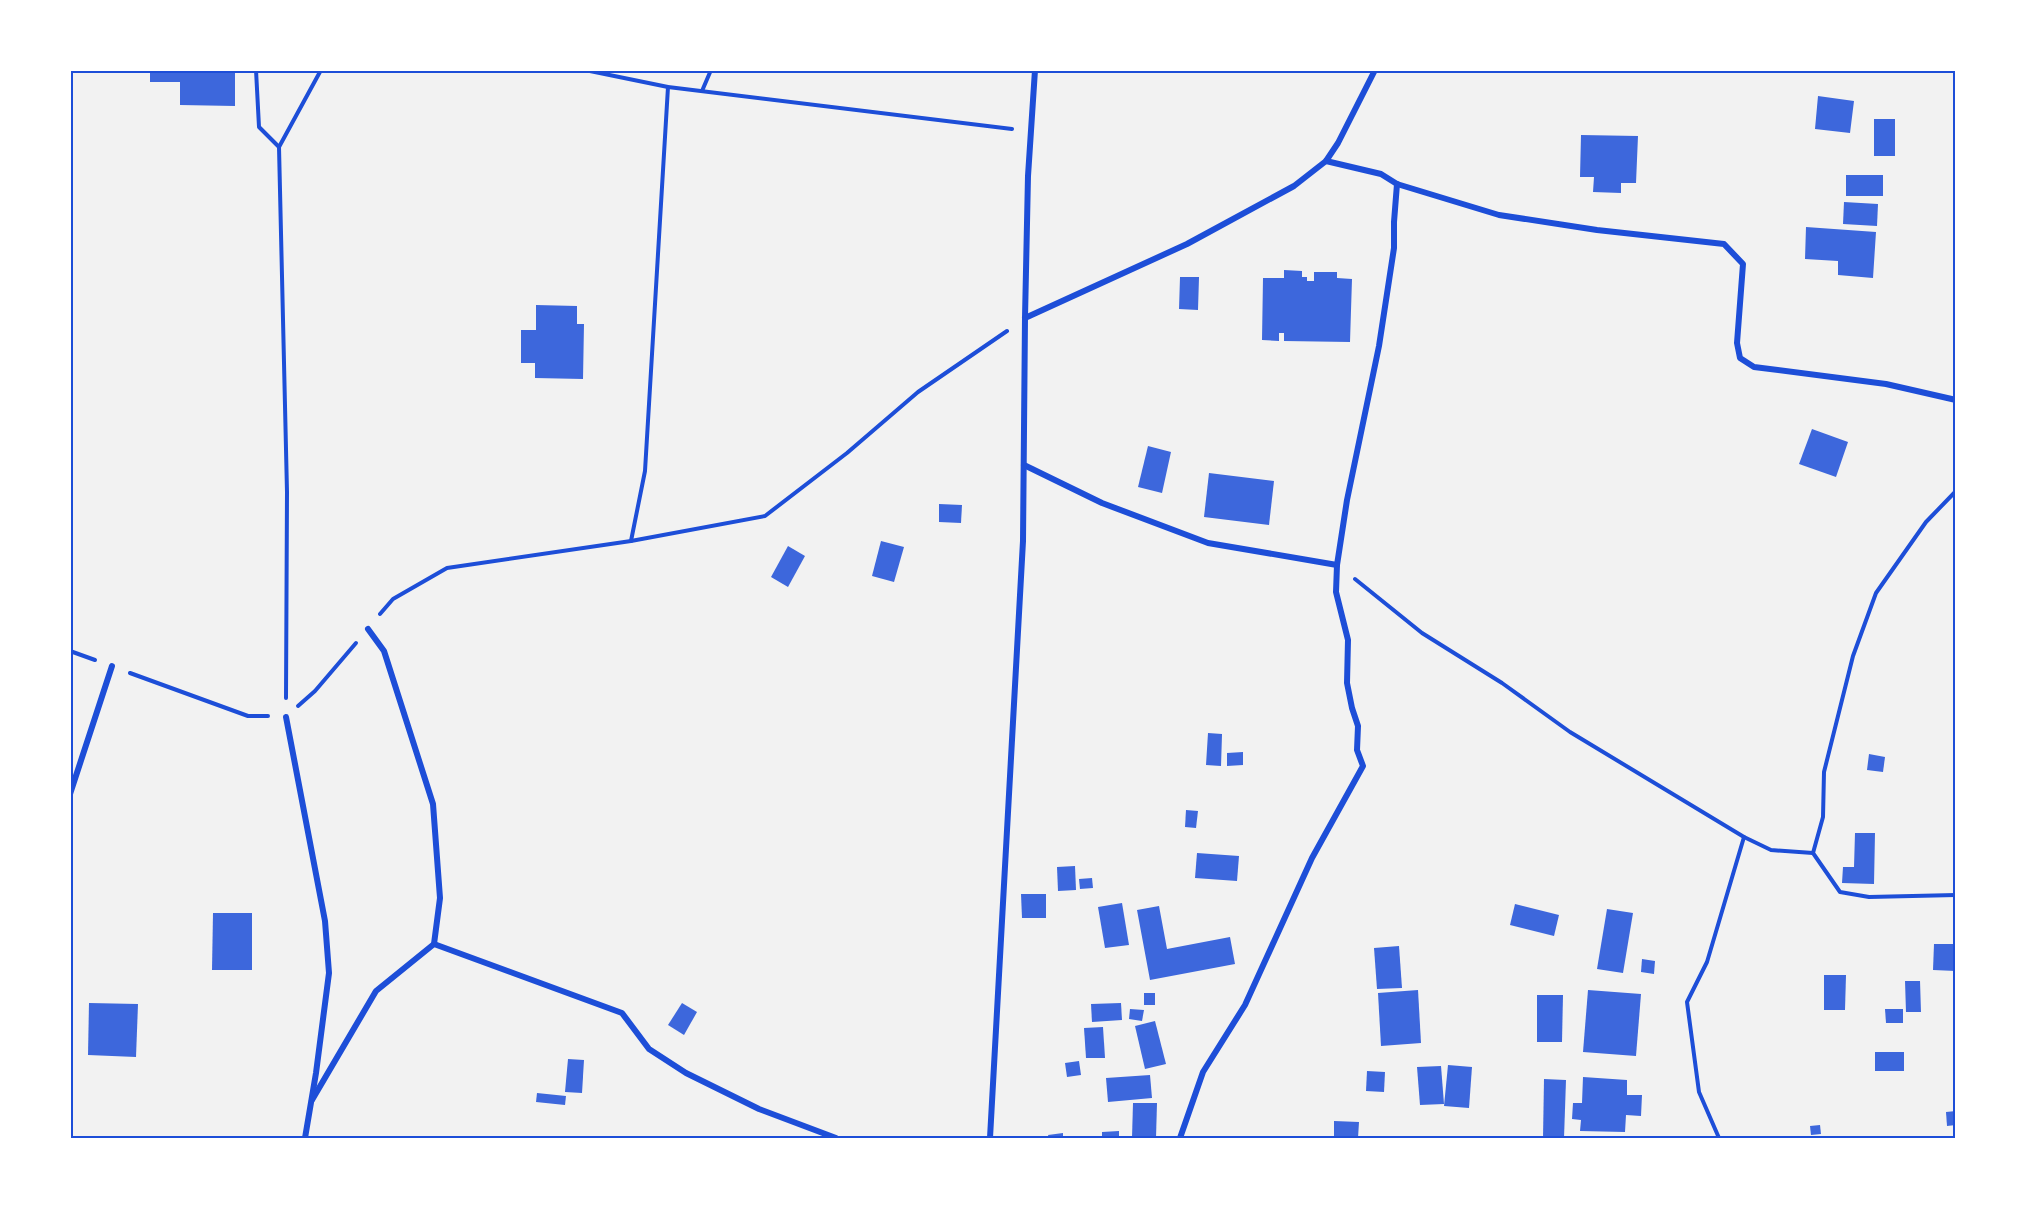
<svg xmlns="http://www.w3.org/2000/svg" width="2026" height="1209" font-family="Rubik,sans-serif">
  <rect width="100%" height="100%" fill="#f2f2f2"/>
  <g fill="#3d67dc">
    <path d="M150 70H235V106L180 105V82H150Z"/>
    <path d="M1818 96 1854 101 1850 133 1815 129Z"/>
    <rect x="1874" y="119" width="21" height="37"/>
    <path d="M1581 135 1638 136 1636 183H1621V193L1593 192 1594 177H1580Z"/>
    <rect x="1846" y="175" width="37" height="21"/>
    <path d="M1844 202 1878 204 1877 226 1843 224Z"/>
    <path d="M1806 227 1876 232 1873 278 1838 275V261L1805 259Z"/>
    <path d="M1284 270 1302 271V277H1307V281H1314V272H1337V278L1352 279 1350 342 1284 341V333H1279V341L1262 340 1263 278H1284Z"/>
    <path d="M1180 277H1199L1198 310 1179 309Z"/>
    <path d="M536 305 577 306V324H584L583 379 535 378V363H521V330H536Z"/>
    <path d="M1812 429 1848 442 1836 477 1799 464Z"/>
    <path d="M1148 446 1171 452 1162 493 1138 487Z"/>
    <path d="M1209 473 1274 481 1269 525 1204 517Z"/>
    <path d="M939 504 962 505 961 523 939 522Z"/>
    <path d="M881 541 904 547 894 582 872 576Z"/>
    <path d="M788 546 805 556 788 587 771 577Z"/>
    <path d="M1208 733 1222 734 1221 766 1206 765Z"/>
    <path d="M1243 752V765L1227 766V753Z"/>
    <path d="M1869 754 1885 757 1883 772 1867 770Z"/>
    <path d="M1186 810 1198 811 1196 828 1185 827Z"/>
    <path d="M1855 833H1875L1874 884 1842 883 1843 867H1854Z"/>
    <path d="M1197 853 1239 856 1237 881 1195 878Z"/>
    <path d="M1075 866 1076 890 1058 891 1057 867Z"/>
    <path d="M1092 878 1093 888 1080 889 1079 879Z"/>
    <path d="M1021 894H1046V918H1022Z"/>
    <path d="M1122 903 1129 945 1105 948 1098 907Z"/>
    <path d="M1515 904 1559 915 1554 936 1510 925Z"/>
    <path d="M1159 906 1167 949 1230 937 1235 964 1150 980 1137 910Z"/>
    <path d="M1607 909 1633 913 1623 973 1597 969Z"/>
    <path d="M213 913H252V970H212Z"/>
    <path d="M1934 944H1956V971L1933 970Z"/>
    <path d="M1399 946 1402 988 1377 989 1374 948Z"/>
    <path d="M1642 959 1655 961 1654 974 1641 972Z"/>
    <path d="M1824 975H1846L1845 1010H1824Z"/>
    <path d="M1905 981H1920L1921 1012H1906Z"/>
    <path d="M1418 990 1421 1043 1381 1046 1378 993Z"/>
    <path d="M1588 990 1641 994 1636 1056 1583 1052Z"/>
    <rect x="1144" y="993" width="11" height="12"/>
    <path d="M1537 995H1563L1562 1042H1537Z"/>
    <path d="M89 1003 138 1004 136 1057 88 1055Z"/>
    <path d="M682 1003 697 1012 684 1035 668 1025Z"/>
    <path d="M1121 1003 1122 1020 1092 1022 1091 1004Z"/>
    <path d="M1130 1009 1144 1010 1142 1021 1129 1019Z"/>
    <path d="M1885 1009H1903V1023H1886Z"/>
    <path d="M1155 1021 1166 1064 1145 1069 1135 1026Z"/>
    <path d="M1103 1027 1105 1058H1086L1084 1028Z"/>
    <rect x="1875" y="1052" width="29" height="19"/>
    <path d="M568 1059 584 1060 582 1093 565 1092Z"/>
    <path d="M1079 1061 1081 1075 1067 1077 1065 1063Z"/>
    <path d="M1448 1065 1472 1067 1469 1108 1444 1106Z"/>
    <path d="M1441 1066 1444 1104 1420 1105 1417 1067Z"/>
    <path d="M1367 1071 1385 1072 1384 1092 1366 1091Z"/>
    <path d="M1150 1075 1152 1098 1108 1102 1106 1078Z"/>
    <path d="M1583 1077 1627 1080V1095H1642L1641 1116 1626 1115 1625 1132 1580 1131 1581 1120 1572 1119 1573 1103H1582Z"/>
    <path d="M1544 1079 1566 1080 1564 1138H1543Z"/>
    <path d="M537 1093 566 1096 565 1105 536 1102Z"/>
    <path d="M1133 1103H1157L1156 1138H1132Z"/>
    <path d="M1956 1111V1125L1947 1126 1946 1112Z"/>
    <path d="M1334 1121 1359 1122 1358 1138H1334Z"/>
    <path d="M1820 1125 1821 1134 1811 1135 1810 1126Z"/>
    <path d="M1119 1131V1138H1102V1132Z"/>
    <path d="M1063 1133V1138H1049L1048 1135Z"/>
  </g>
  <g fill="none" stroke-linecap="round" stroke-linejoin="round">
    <g stroke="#1d4ed8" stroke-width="4">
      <path d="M256 70 259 127 279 147"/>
      <path d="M585 70 668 87 1012 129"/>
      <path d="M702 91 711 70"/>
      <path d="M1956 491 1926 522 1876 593 1853 656 1824 772 1823 817 1813 853 1840 892 1869 897 1956 895"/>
      <path d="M631 541 645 471 668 87"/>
      <path d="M1355 579 1422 633 1502 683 1570 732 1744 837 1771 850 1813 853"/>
      <path d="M380 614 393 599 447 568 631 541 765 516 847 453 918 392 1007 331"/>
      <path d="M70 651 95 660"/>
      <path d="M130 673 248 716H268"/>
      <path d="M286 698 287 492 279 147 321 70"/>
      <path d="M298 706 315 691 356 643"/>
      <path d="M1719 1138 1699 1092 1687 1002 1707 962 1744 837"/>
    </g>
    <g stroke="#1d4ed8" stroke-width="6">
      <path d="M1326 161 1381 174 1397 184 1499 215 1597 230 1724 244 1743 264 1737 343 1740 358 1754 367 1886 384 1956 400"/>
      <path d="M1025 318 1187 244 1294 186 1326 161 1338 143 1375 70"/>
      <path d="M1024 465 1102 503 1208 543 1337 565"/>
      <path d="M286 717 325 921 329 973 316 1073 305 1138"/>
      <path d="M70 794 112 666"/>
      <path d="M434 944 622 1013 649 1049 686 1073 759 1109 836 1138"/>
      <path d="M312 1100 376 991 434 944 440 898 433 804 384 651 368 629"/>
      <path d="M990 1138 1023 541 1025 318 1028 176 1035 70"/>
      <path d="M1180 1138 1203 1072 1245 1005 1312 858 1363 766 1357 750 1358 726 1352 708 1347 683 1348 640 1336 592 1337 565 1347 500 1379 346 1394 248V222L1397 184"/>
    </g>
  </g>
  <rect width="2026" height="1209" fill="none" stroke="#ffffff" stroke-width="144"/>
  <rect x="72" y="72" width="1882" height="1065" fill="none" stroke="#1d4ed8" stroke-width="2"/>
</svg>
